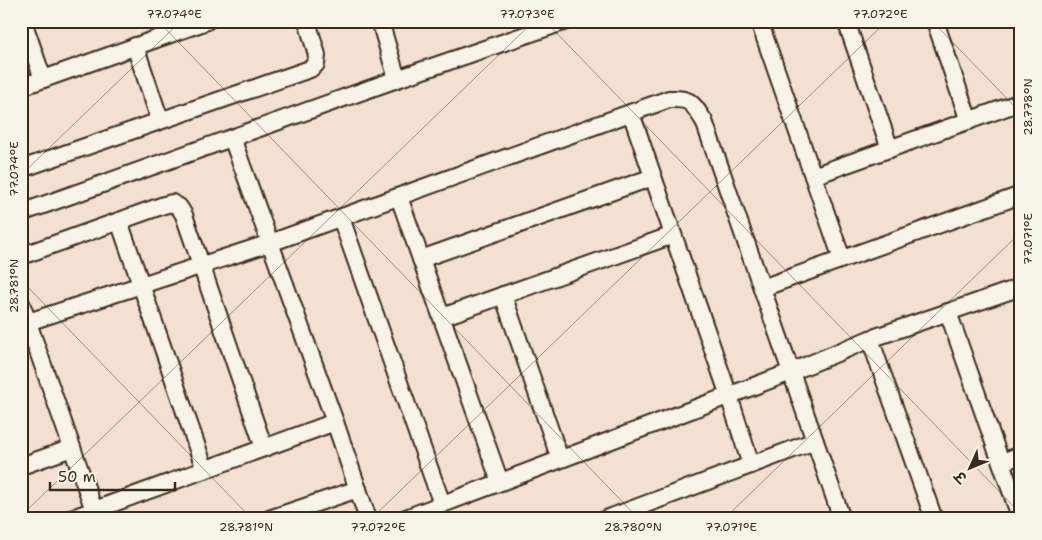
<svg xmlns="http://www.w3.org/2000/svg" width="1042" height="540" font-family="'Shantell Sans','Playpen Sans Deva',sans-serif">
  <rect width="100%" height="100%" fill="#f3e0d3"/>
  <filter id="ink" filterUnits="userSpaceOnUse"><feTurbulence type="fractalNoise" baseFrequency=".02" numOctaves="2"/><feDisplacementMap in="SourceGraphic" scale="10" xChannelSelector="R" yChannelSelector="G"/><feConvolveMatrix kernelMatrix="1 2 1 2 8 2 1 2 1" color-interpolation-filters="sRGB"/></filter>
  <g filter="url(#ink)">
    <g fill="none" stroke-linecap="round" stroke-linejoin="round">
      <defs>
        <g id="minor">
          <path d="M23 21 43 79"/>
          <path d="M380 21 397 79"/>
          <path d="M759 21 842 259"/>
          <path d="M846 21 890 149"/>
          <path d="M935 21 969 121"/>
          <path d="M135 46 160 120"/>
          <path d="M21 87 207 21"/>
          <path d="M631 113 729 396 751 465"/>
          <path d="M232 138 335 422 368 519"/>
          <path d="M21 169 310 69 316 64 317 55 307 21"/>
          <path d="M813 176 1021 102"/>
          <path d="M399 197 500 482"/>
          <path d="M21 213 397 79 566 21"/>
          <path d="M341 218 442 504"/>
          <path d="M119 221 205 470"/>
          <path d="M21 256 164 205 172 203 179 207 184 215 264 448"/>
          <path d="M421 259 653 177"/>
          <path d="M762 288 1021 195"/>
          <path d="M503 295 560 459"/>
          <path d="M21 303 94 510"/>
          <path d="M948 312 1021 519"/>
          <path d="M442 317 673 235"/>
          <path d="M28 322 270 243 669 99C692 98 692 103 704 121L842 519"/>
          <path d="M870 339 934 519"/>
          <path d="M1002 462 1021 455"/>
          <path d="M21 466 72 448"/>
          <path d="M70 519 335 422"/>
          <path d="M269 519 358 489"/>
          <path d="M403 519 791 372 870 339 1021 287"/>
          <path d="M606 519 815 441"/>
        </g>
      </defs>
      <use href="#minor" stroke="#3b2a1e" stroke-width="20"/>
      <use href="#minor" stroke="#f7f3e8" stroke-width="16"/>
    </g>
  </g>
  <path fill="none" stroke="#3b2a1e" stroke-width="1" stroke-opacity="0.45" d="M158 21 639 519M545 21 1021 514M932 21 1021 113M21 175 181 21M21 280 252 519M21 516 534 21M371 519 887 21M724 519 1021 232"/>
  <rect width="1042" height="540" fill="none" stroke="#f7f3e8" stroke-width="55"/>
  <g transform="translate(970 468) rotate(226)" stroke="#f7f3e8" stroke-width="4" paint-order="stroke">
  <path d="M0-4L9 19L0 12L-9 19Z" fill="#3b2a1e"/>
  <text y="-8" font-size="14" font-weight="bold" text-anchor="middle" fill="#3b2a1e">उ</text>
  </g>
  <path d="M50 482v8h125v-8" fill="none" stroke="#3b2a1e" stroke-width="2.5"/>
  <text x="58" y="482" font-size="15" fill="#3b2a1e" stroke="#f7f3e8" stroke-width="4" paint-order="stroke">50 m</text>
  <rect x="28" y="28" width="986" height="484" fill="none" stroke="#3b2a1e" stroke-width="2"/>
  <g font-size="12" text-anchor="middle" fill="#3b2a1e">
    <text x="174" y="18">77.074°E</text>
    <text x="527" y="18">77.073°E</text>
    <text x="880" y="18">77.072°E</text>
    <text transform="translate(1028 107) rotate(-90)" y="4">28.778°N</text>
    <text transform="translate(14 169) rotate(-90)" y="4">77.074°E</text>
    <text transform="translate(1028 239) rotate(-90)" y="4">77.071°E</text>
    <text transform="translate(14 286) rotate(-90)" y="4">28.781°N</text>
    <text x="246" y="531">28.781°N</text>
    <text x="378" y="531">77.072°E</text>
    <text x="633" y="531">28.780°N</text>
    <text x="731" y="531">77.071°E</text>
  </g>
</svg>
